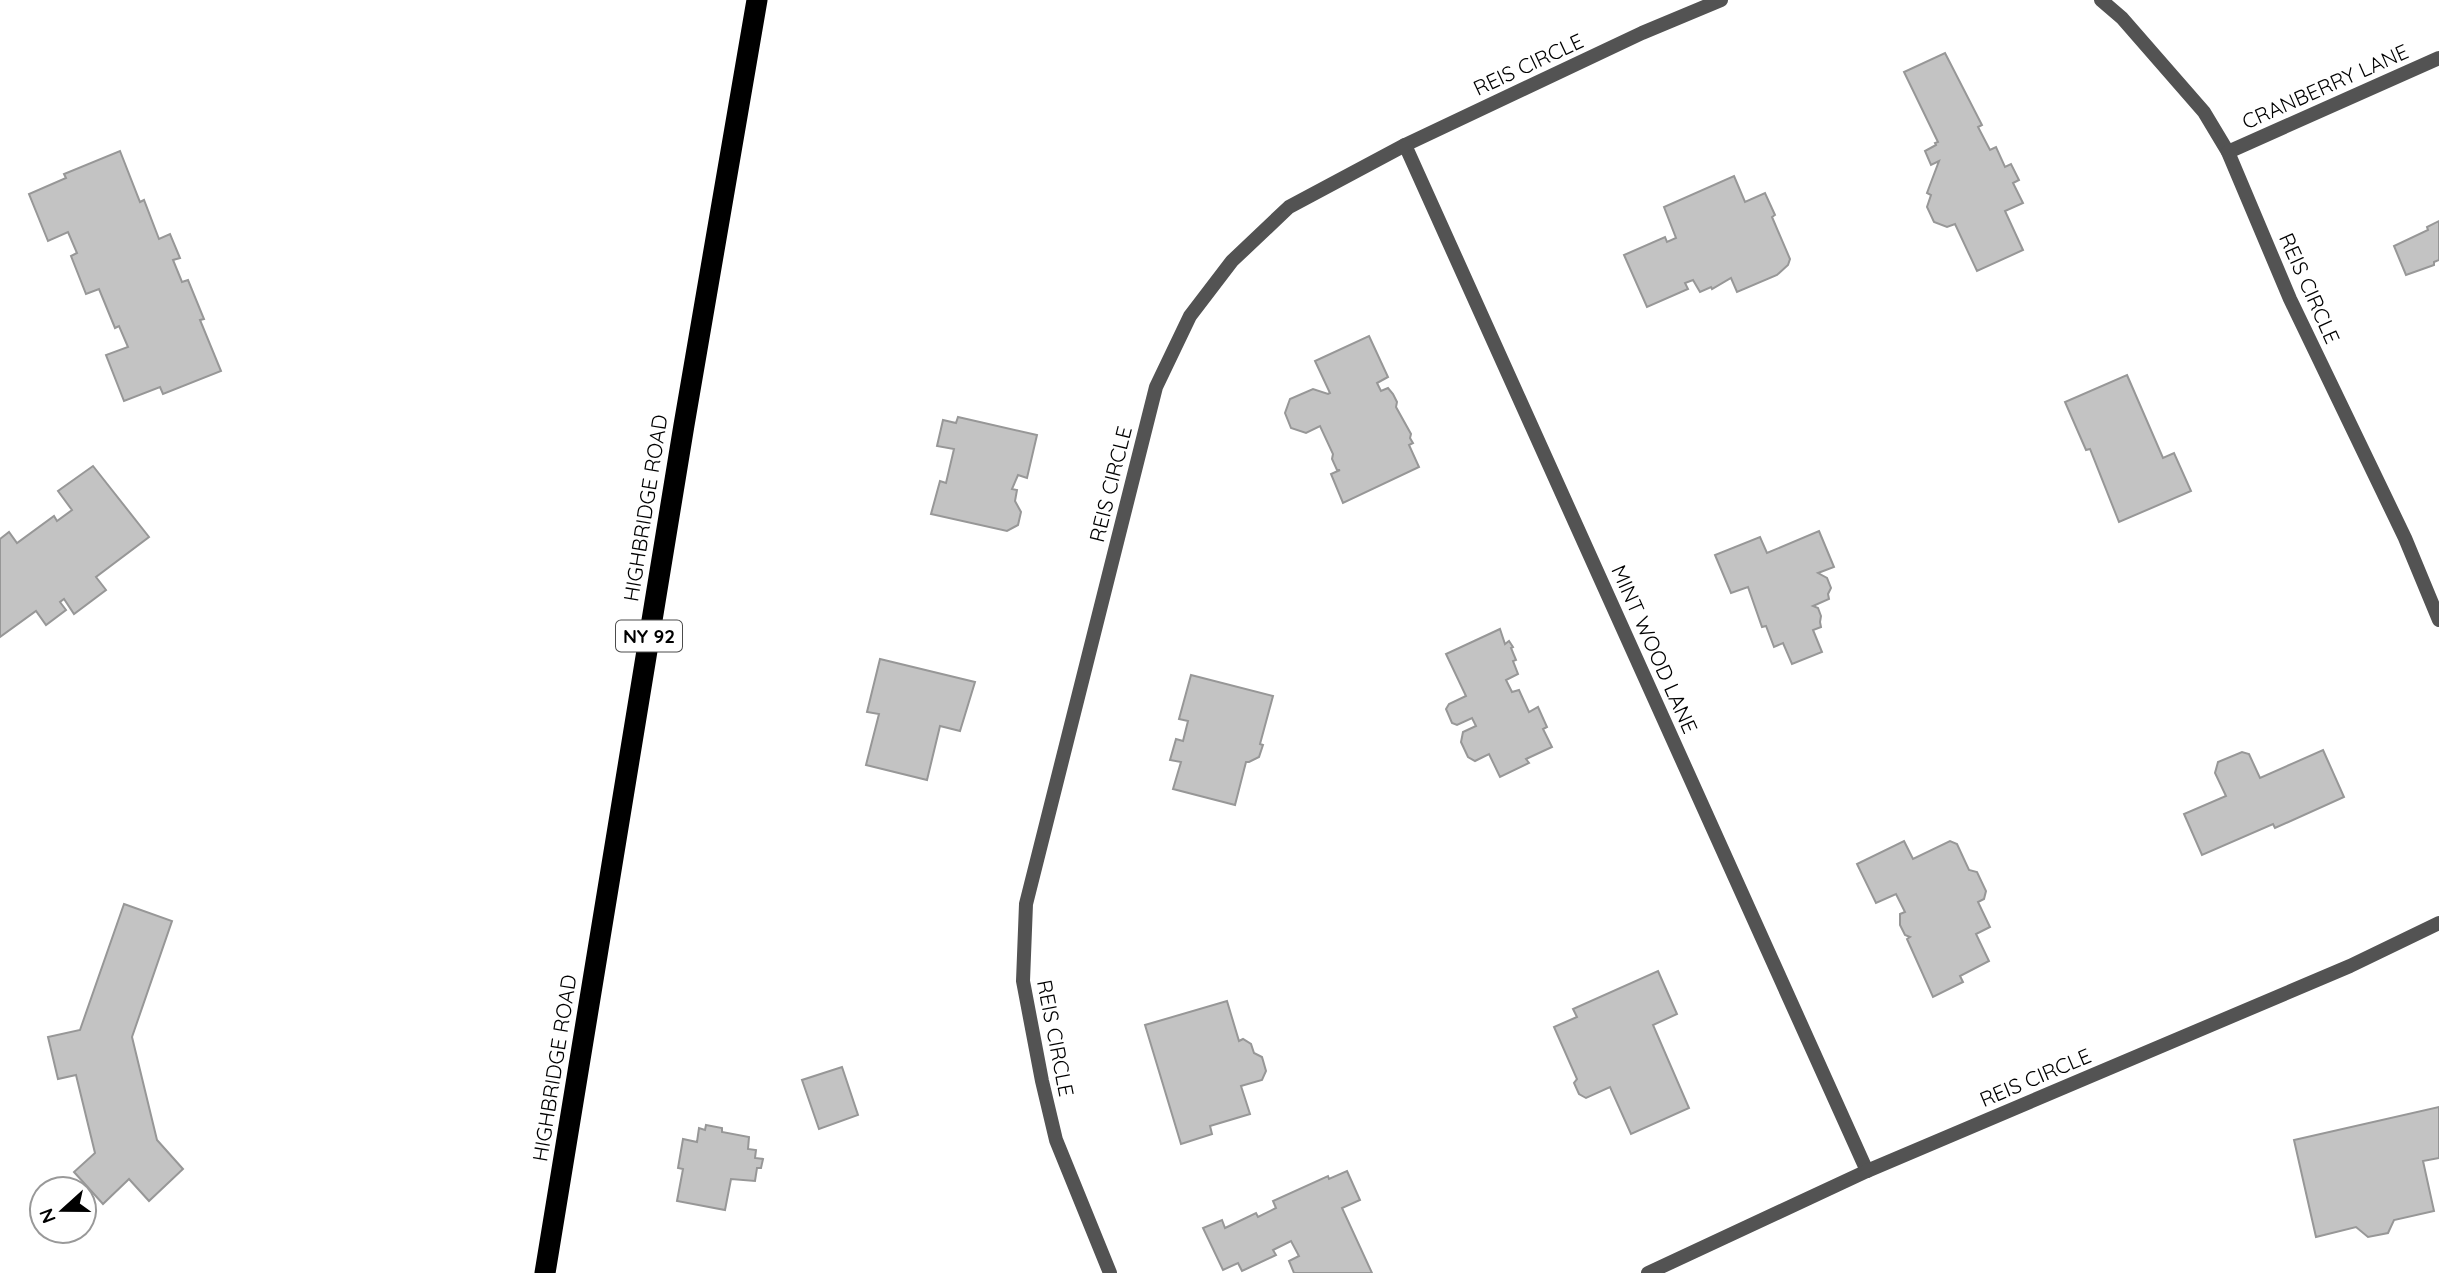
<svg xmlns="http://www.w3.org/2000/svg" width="2439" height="1273" font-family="Quicksand,sans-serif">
  <rect width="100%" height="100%" fill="#fff"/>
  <g fill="#c3c3c3" stroke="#979797" stroke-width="2">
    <path d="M1945 53 1982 125 1978 127 1990 150 1996 147 2005 167 2011 164 2019 180 2013 183 2023 203 2005 211 2023 250 1977 271 1955 224 1947 227 1934 222 1927 207 1931 195 1927 193 1939 161 1931 165 1925 151 1936 145 1935 143 1938 142 1904 72Z"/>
    <path d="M120 151 140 202 144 200 159 239 170 234 180 258 173 260 182 282 188 280 204 319 200 320 221 371 163 394 160 387 124 401 106 355 128 347 119 326 115 328 99 289 86 294 71 256 77 253 68 232 48 241 29 194 66 178 64 174Z"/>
    <path d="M1734 176 1745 202 1765 193 1775 215 1772 217 1790 259 1788 265 1777 275 1737 292 1731 278 1712 289 1711 287 1700 292 1693 280 1685 283 1688 289 1647 307 1624 255 1665 237 1667 242 1676 238 1664 207Z"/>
    <path d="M2439 221V260L2434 262V265L2406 275 2394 246 2428 230 2427 227Z"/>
    <path d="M1369 336 1388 377 1377 383 1381 391 1388 388 1393 394 1397 402 1396 407 1411 434 1410 438 1413 443 1409 445 1419 467 1343 503 1331 474 1340 470H1337L1332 459 1333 454 1320 426 1306 433 1291 428 1285 413 1290 399 1313 389 1328 394 1330 393 1315 361Z"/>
    <path d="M2127 375 2163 458 2174 453 2191 491 2119 522 2090 449 2086 450 2065 402Z"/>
    <path d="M958 417 1037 435 1027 478 1018 475 1012 489 1017 490 1015 501 1021 512 1018 525 1007 531 931 514 940 481 946 483 954 449 937 446 943 420 956 423Z"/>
    <path d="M93 466 149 537 96 577 106 590 74 614 64 599 60 602 66 610 46 625 36 611 0 637V539L9 532 17 543 54 516 57 521 72 510 58 491Z"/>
    <path d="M1819 531 1834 567 1818 573 1827 578 1831 588 1828 594 1829 599 1813 606 1818 608 1821 616 1820 622 1821 627 1813 630 1822 652 1792 664 1783 643 1774 647 1766 626 1762 627 1748 587 1731 593 1715 555 1760 537 1767 553Z"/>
    <path d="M1500 629 1505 644 1509 641 1513 647 1511 648 1516 660 1513 661 1518 674 1506 680 1512 692 1519 690 1529 712 1538 707 1547 727 1543 729 1552 747 1526 759 1529 763 1500 777 1489 754 1475 761 1468 757 1461 742 1463 732 1476 726 1472 718 1457 725 1452 723 1446 709 1449 704 1466 696 1446 654Z"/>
    <path d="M880 659 975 682 960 731 940 726 927 780 866 765 879 714 867 712Z"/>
    <path d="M1191 675 1273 696 1260 744 1263 745 1259 757 1249 762H1246L1235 805 1173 789 1181 762 1170 760 1176 739 1183 741 1188 721 1179 719Z"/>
    <path d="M2323 750 2344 797 2275 828 2273 824 2202 855 2184 814 2226 796 2215 773 2218 762 2242 752 2249 754 2260 778Z"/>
    <path d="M1904 841 1913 859 1950 841 1957 844 1969 870 1977 872 1986 891 1984 899 1978 902 1990 927 1976 934 1989 961 1960 976 1963 982 1933 997 1907 939 1910 937 1905 935 1900 925V914L1905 912 1896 894 1876 903 1857 864Z"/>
    <path d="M124 904 172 921 132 1037 157 1140 183 1169 149 1201 129 1179 103 1204 74 1172 95 1153 76 1075 58 1079 48 1037 80 1030Z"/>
    <path d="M1658 971 1677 1014 1653 1025 1689 1108 1631 1134 1610 1087 1586 1098 1579 1094 1574 1083 1577 1079 1554 1027 1577 1017 1573 1009Z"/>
    <path d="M1227 1001 1239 1041 1243 1039 1251 1044 1254 1053 1262 1057 1266 1071 1262 1080 1241 1086 1250 1114 1210 1126 1212 1134 1181 1144 1145 1025Z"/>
    <path d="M842 1067 858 1115 819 1129 802 1080Z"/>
    <path d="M2439 1107V1158L2423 1161 2434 1211 2394 1220 2388 1233 2368 1237 2356 1227 2316 1237 2294 1140Z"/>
    <path d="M706 1125 722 1128V1132L749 1137 748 1149 756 1150 755 1158 763 1159 761 1168H757L755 1181 731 1179 725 1210 677 1201 683 1169 678 1168 683 1139 697 1142 699 1128 705 1130Z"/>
    <path d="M1347 1171 1360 1200 1342 1208 1372 1273H1294L1289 1261 1299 1256 1291 1241 1273 1250 1276 1255 1242 1271 1238 1263 1223 1270 1203 1228 1222 1220 1225 1228 1256 1213 1258 1217 1276 1208 1273 1201 1328 1176 1329 1179Z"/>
  </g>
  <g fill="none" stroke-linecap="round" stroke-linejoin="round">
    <g stroke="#535353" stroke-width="14">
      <path d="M2101 0 2122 18 2204 112 2228 152 2290 299 2405 538 2439 620"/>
      <path d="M1405 145 1867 1171"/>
      <path d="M2228 152 2439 58"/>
      <path d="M1110 1273 1056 1140 1042 1081 1023 981 1026 904 1156 387 1190 316 1232 261 1289 207 1405 145 1642 33 1721 0"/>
      <path d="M1648 1273 1867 1171 2350 966 2439 923"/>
    </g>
    <path stroke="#000" stroke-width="21" d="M545 1273 684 425 757 0"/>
  </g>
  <g text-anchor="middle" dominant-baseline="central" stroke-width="7" stroke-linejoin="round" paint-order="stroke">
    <rect fill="#fff" stroke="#4c4c4c" stroke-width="2" x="616" y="620.5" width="66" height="31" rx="5"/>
    <g font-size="19" font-weight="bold" fill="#000">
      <text x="649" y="636">NY 92</text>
    </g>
    <g font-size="21" fill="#000" stroke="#fff">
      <text transform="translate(1528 64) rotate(-25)">REIS CIRCLE</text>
      <text transform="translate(2325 86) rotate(-24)">CRANBERRY LANE</text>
      <text transform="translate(2310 288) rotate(66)">REIS CIRCLE</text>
      <text transform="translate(1110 484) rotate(-76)">REIS CIRCLE</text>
      <text transform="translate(645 508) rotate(-81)">HIGHBRIDGE ROAD</text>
      <text transform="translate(1655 649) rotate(66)">MINT WOOD LANE</text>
      <text transform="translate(1056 1038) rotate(79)">REIS CIRCLE</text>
      <text transform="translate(554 1068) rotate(-81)">HIGHBRIDGE ROAD</text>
      <text transform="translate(2035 1077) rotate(-23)">REIS CIRCLE</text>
    </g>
  </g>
  <g transform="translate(63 1210) rotate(249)"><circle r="33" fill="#ffffff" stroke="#999999" stroke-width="2"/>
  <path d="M0-5L12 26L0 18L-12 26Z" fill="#000000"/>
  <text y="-10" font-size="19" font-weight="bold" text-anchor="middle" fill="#000000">N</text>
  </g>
</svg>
